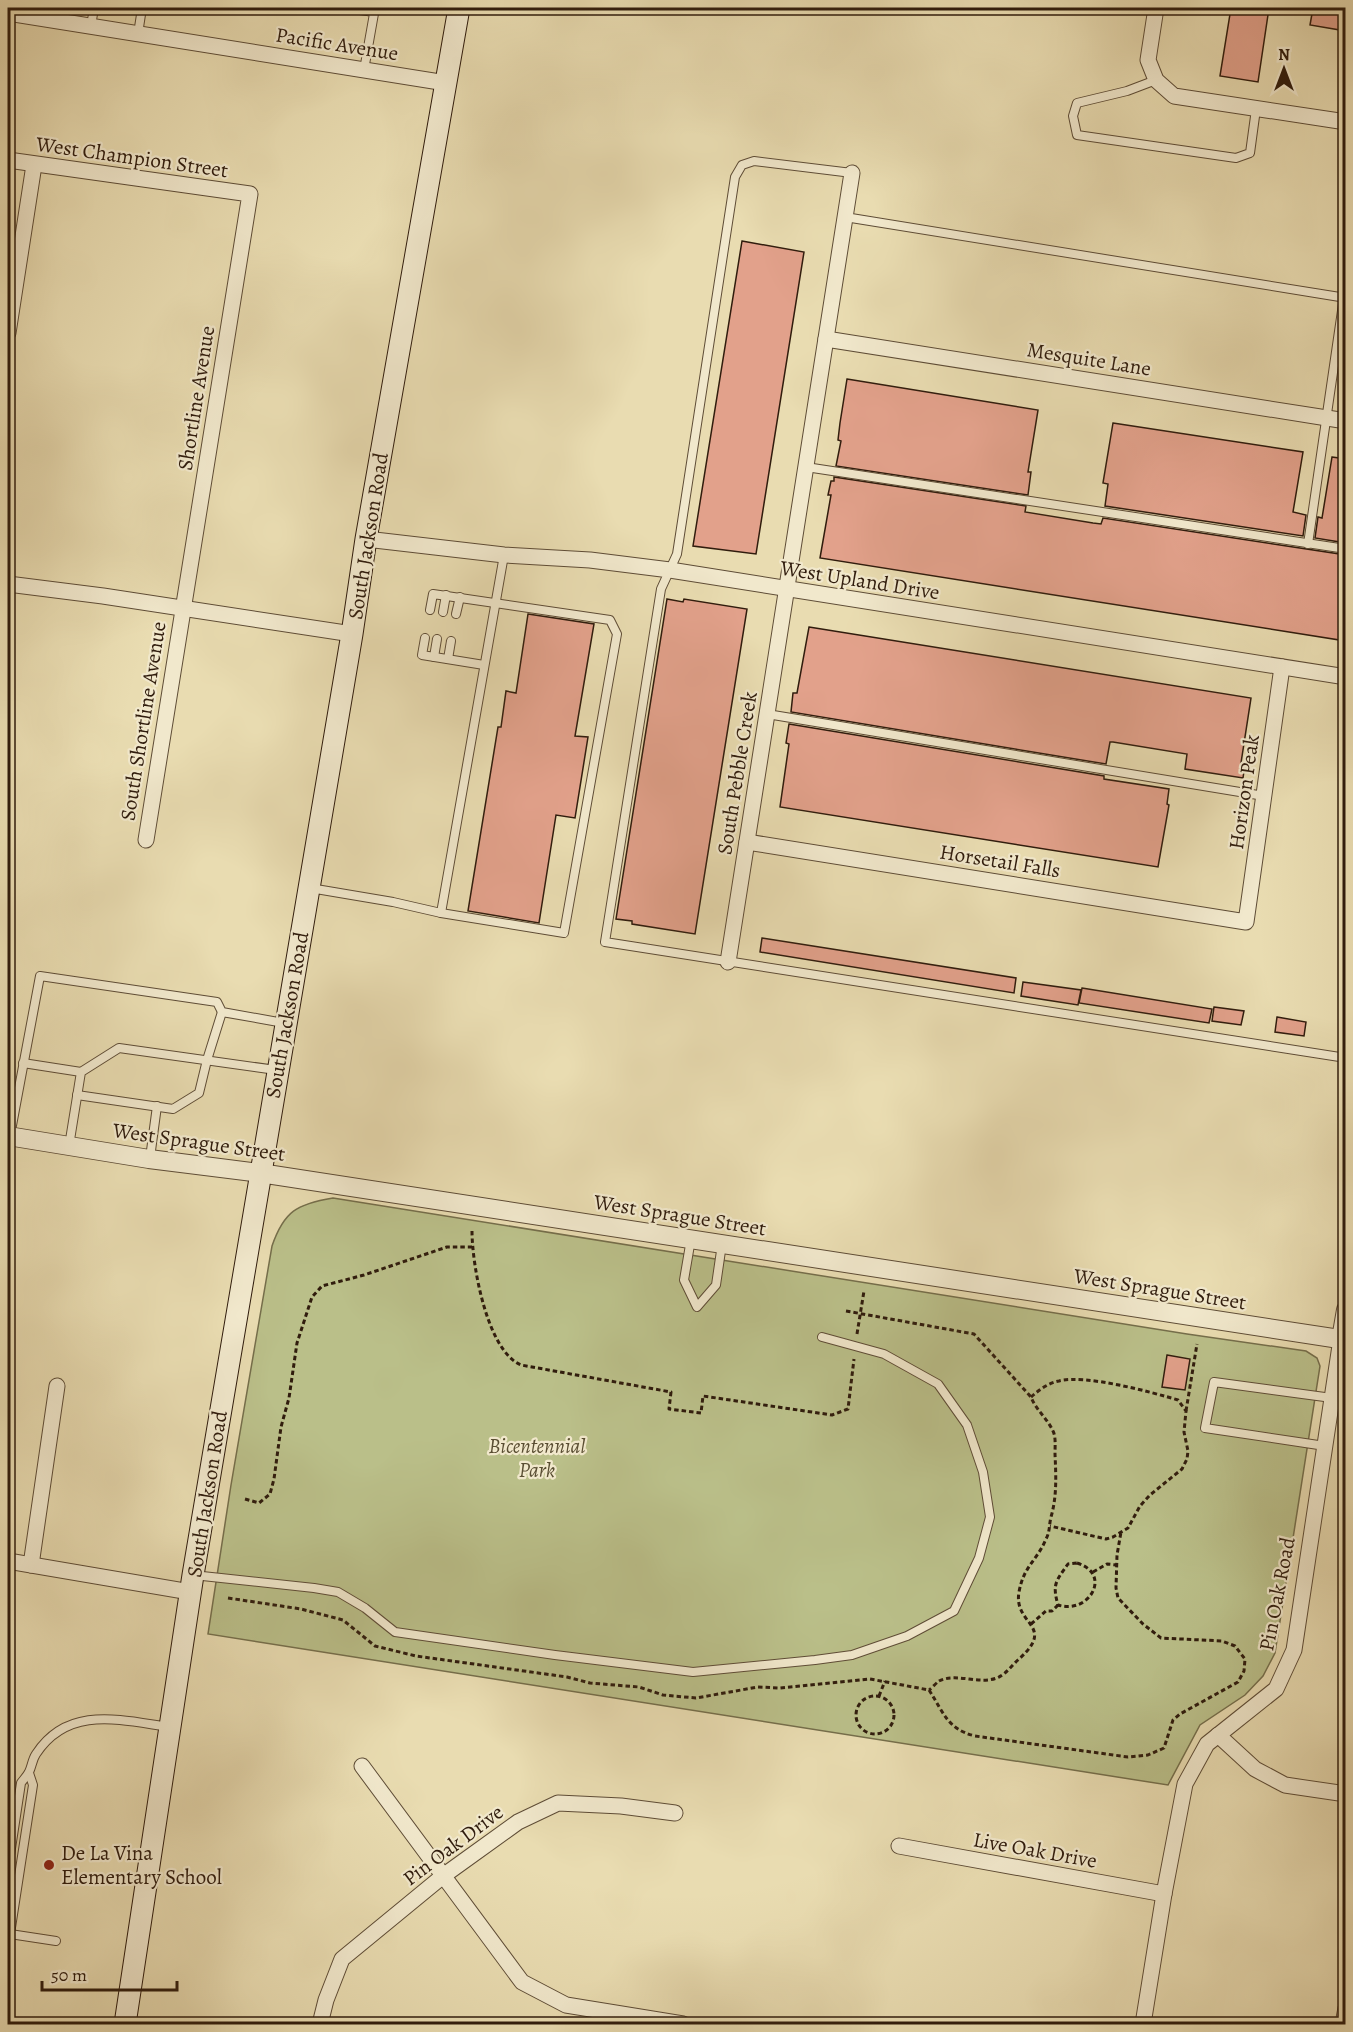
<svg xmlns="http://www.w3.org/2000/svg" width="1353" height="2032" font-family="Alegreya,serif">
  <rect width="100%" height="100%" fill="#e9dcb1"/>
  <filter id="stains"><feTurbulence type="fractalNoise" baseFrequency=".00333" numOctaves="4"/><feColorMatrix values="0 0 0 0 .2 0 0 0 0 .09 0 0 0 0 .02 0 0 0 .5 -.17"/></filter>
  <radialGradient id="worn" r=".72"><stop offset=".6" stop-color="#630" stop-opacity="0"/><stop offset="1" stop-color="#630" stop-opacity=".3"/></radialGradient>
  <path fill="#babf89" stroke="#756e4b" stroke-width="1.5" d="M333 1198 1187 1334 1306 1351 1317 1358 1320 1366 1275 1653 1263 1676 1245 1695 1200 1725 1168 1785 208 1634 231 1485 272 1246C284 1211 297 1204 333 1198Z"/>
  <g fill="#e2a18b" stroke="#301c0d" stroke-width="1.5">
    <path d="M1231 8H1269L1258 82 1220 76Z"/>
    <path d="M1313 8H1346V31L1310 25Z"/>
    <path d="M742 241 804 252 756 554 693 546Z"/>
    <path d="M847 379 1038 410 1028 472H1031L1028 495 836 466 841 441 838 440 840 423Z"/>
    <path d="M1113 423 1303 452 1293 512 1306 515 1303 536 1105 506 1108 484 1103 483Z"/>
    <path d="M1332 457 1346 459V543L1315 538 1318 517 1322 518Z"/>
    <path d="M834 477 1026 506 1025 512 1093 523 1101 524 1103 518 1346 555V641L820 558 831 495H828L831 481H834Z"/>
    <path d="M667 599 683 602 684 599 747 609 695 934 632 924V921L616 919Z"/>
    <path d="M528 614 594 624 575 736 588 737 575 818 556 815 539 923 468 911 498 727H501L506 691 516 693Z"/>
    <path d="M809 627 1251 698 1241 763 1245 764 1243 778 1185 769 1187 754 1113 742H1110L1106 764 791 712 793 693H797Z"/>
    <path d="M789 724 1104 776V779L1169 789 1167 804 1169 805 1158 867 780 807 789 744 786 743Z"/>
    <path d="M762 938 1016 978 1014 993 760 952Z"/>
    <path d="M1023 982 1081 990 1078 1005 1021 996Z"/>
    <path d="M1082 988 1212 1009 1209 1023 1079 1003Z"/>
    <path d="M1214 1007 1244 1011 1241 1025 1212 1021Z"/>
    <path d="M1277 1017 1306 1022 1304 1036 1275 1032Z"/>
    <path d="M1167 1355 1190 1359 1185 1390 1162 1387Z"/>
  </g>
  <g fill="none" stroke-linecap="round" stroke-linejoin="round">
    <defs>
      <g id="service">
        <path d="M346 8 374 12"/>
        <path d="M91 26 94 8"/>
        <path d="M138 34 142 8"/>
        <path d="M364 70 375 8"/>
        <path d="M1156 80 1127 91 1077 103 1073 116 1077 135 1236 158 1250 153 1256 109"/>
        <path d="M852 173 754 161 742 165 735 177 677 554 661 589 605 942 1346 1058"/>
        <path d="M845 217 1346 298"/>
        <path d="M806 467 1346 549"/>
        <path d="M1308 544 1344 297"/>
        <path d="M430 610 433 594 610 620 617 634 564 933 441 913"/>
        <path d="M443 612 446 595"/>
        <path d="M456 614 460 597"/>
        <path d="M425 638 422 655 484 665"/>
        <path d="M434 657 437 639"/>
        <path d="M448 659 451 641"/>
        <path d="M767 714 1264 796"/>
        <path d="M310 888 393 902 441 913 504 555"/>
        <path d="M23 1063 81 1072"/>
        <path d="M77 1095 173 1109 199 1093 207 1060 222 1012"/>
        <path d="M10 1136 40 976 217 1002 222 1012 284 1023"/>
        <path d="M69 1146 81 1072 119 1048 276 1070"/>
        <path d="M150 1158 157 1106"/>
        <path d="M691 1239 684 1280 697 1307 716 1285 722 1244"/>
        <path d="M1325 1446 1205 1428 1214 1382 1332 1398"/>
        <path d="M193 1575 314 1588 338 1592 365 1608 395 1632 555 1655 693 1672 815 1660 852 1655 907 1636 954 1611 979 1558 990 1517 983 1472 967 1425 938 1384 884 1354 822 1337"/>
        <path d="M8 1868 21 1783C23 1780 27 1776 29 1772 32 1766 32 1760 36 1754 68 1705 120 1720 169 1727"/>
        <path d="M10 1934 56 1941"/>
        <path d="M8 1947 33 1785 29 1773"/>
      </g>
      <g id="minor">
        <path d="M1156 8 1148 60 1156 80 1174 96 1346 122"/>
        <path d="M8 13 446 83"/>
        <path d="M8 160 250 194 146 840"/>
        <path d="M8 333 34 165"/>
        <path d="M826 339 1346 421"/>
        <path d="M366 539 504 555 590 560 670 570 1346 677"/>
        <path d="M8 584 103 596 352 634"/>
        <path d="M747 842 1246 922 1282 667"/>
        <path d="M728 962 852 173"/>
        <path d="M8 1561 190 1592"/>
        <path d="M31 1565 57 1386"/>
        <path d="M1218 1735 1255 1769 1285 1785 1346 1794"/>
        <path d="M362 1766 522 1982 566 2005 683 2024"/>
        <path d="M899 1846 1164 1894"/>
        <path d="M320 2024 326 2000 342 1959 443 1876 518 1822 558 1803 621 1806 675 1813"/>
        <path d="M1143 2024 1164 1894 1185 1784 1207 1744 1276 1689 1294 1650 1341 1339"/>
        <path d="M1343 2024 1346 2008"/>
      </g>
      <g id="tertiary">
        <path d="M8 1136 149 1159 260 1173 1346 1340"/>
        <path d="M1341 1339 1346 1310"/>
      </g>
      <path id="secondary" d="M125 2024 193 1575 352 634 366 539 459 8"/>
    </defs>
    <use href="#service" stroke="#5e4c36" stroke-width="10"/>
    <use href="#minor" stroke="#5e4c36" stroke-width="17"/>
    <use href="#tertiary" stroke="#5e4c36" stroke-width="20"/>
    <use href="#secondary" stroke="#301c0d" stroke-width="23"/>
    <g stroke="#301c0d" stroke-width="3" stroke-dasharray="4.5 3" stroke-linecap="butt">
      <path d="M472 1231C472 1265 487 1351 521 1365L671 1392 669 1409 701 1413 703 1396 832 1415 848 1409 854 1359"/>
      <path d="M846 1311 974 1334 1031 1397C1036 1410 1047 1418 1053 1431 1056 1437 1055 1446 1055 1454 1056 1476 1057 1496 1051 1517 1049 1525 1050 1532 1046 1539 1037 1561 1024 1565 1019 1592 1013 1625 1057 1625 1019 1659 1013 1664 1006 1674 999 1677 981 1686 957 1672 939 1681 936 1683 932 1688 929 1690"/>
      <path d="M857 1334 864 1291"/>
      <path d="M1031 1397C1039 1390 1048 1383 1059 1381 1085 1374 1151 1392 1178 1400L1186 1411 1184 1432 1188 1451 1187 1459 1182 1469 1150 1495 1140 1506 1128 1528 1113 1537 1106 1539 1050 1526"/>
      <path d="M1186 1411 1197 1344"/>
      <path d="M245 1499 259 1503 270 1494 274 1479 281 1427 289 1398 297 1343 312 1297 322 1286 364 1275 447 1247H472"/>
      <path d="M1077 1563C1113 1574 1089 1615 1058 1605 1052 1584 1056 1581 1068 1564Z"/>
      <path d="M1093 1572 1107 1564 1117 1565"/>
      <path d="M228 1598 301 1609 343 1620 375 1646 416 1656 567 1677 590 1683 639 1687 663 1695 696 1698 758 1687 780 1688 870 1679 929 1690C944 1713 947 1729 975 1736L1128 1757 1148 1755 1164 1748 1173 1720 1180 1714 1238 1682 1244 1671 1245 1659 1235 1646 1222 1641 1161 1638 1143 1624 1118 1598 1116 1588 1117 1555 1121 1532"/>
      <path d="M1031 1624 1046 1611H1052L1058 1605"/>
      <path d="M879 1696 885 1681"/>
      <circle cx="875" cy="1715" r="19"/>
    </g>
    <use href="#service" stroke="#f1e8cc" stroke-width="8"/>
    <use href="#minor" stroke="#f1e8cc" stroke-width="15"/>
    <use href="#tertiary" stroke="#f1e8cc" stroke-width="18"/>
    <use href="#secondary" stroke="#f1e8cc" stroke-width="21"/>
  </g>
  <circle fill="#8f2418" stroke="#f1e8cc" stroke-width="2" cx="49" cy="1865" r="6"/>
  <g text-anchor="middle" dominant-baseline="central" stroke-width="4.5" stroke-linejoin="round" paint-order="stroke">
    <g font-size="21" fill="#301c0d" stroke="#f1e8cc">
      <text transform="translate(337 44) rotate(9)">Pacific Avenue</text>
      <text transform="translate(132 157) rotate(8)">West Champion Street</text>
      <text transform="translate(1089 359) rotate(9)">Mesquite Lane</text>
      <text transform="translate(196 398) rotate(-81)">Shortline Avenue</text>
      <text transform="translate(368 536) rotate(-81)">South Jackson Road</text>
      <text transform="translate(860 580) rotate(9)">West Upland Drive</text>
      <text transform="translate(143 721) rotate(-81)">South Shortline Avenue</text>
      <text transform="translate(737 773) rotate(-81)">South Pebble Creek</text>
      <text transform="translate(1244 792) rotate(-82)">Horizon Peak</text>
      <text transform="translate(1000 861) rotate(9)">Horsetail Falls</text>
      <text transform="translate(287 1015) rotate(-80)">South Jackson Road</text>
      <text transform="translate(199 1142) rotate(8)">West Sprague Street</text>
      <text transform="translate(680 1215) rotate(9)">West Sprague Street</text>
      <text transform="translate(1160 1289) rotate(9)">West Sprague Street</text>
      <text transform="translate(207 1494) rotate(-81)">South Jackson Road</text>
      <text transform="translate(1277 1594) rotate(-79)">Pin Oak Road</text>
      <text transform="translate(453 1845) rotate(-37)">Pin Oak Drive</text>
      <text transform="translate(1035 1850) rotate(10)">Live Oak Drive</text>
    </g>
    <g font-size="21" font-style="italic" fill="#594d32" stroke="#f1e8cc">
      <text x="537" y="1446">Bicentennial<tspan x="537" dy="24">Park</tspan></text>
    </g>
    <g font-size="21" fill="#301c0d" stroke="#f1e8cc" text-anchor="start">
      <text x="61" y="1853">De La Vina<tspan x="61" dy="24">Elementary School</tspan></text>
    </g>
  </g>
  <rect width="1353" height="2032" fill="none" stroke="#e9dcb1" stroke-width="30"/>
  <rect x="9" y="9" width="1335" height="2014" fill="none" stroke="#301c0d" stroke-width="3"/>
  <rect x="15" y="15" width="1323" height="2002" fill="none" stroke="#301c0d" stroke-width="1.5"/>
  <g transform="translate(1284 69)" stroke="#f1e8cc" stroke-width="4.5" paint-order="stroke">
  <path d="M0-4.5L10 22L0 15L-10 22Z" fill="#301c0d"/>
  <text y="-9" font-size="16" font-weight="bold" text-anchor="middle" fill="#301c0d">N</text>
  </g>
  <path d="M42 1981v9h135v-9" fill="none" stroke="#301c0d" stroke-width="3"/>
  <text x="51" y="1981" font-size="18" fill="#301c0d" stroke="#f1e8cc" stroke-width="4.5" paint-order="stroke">50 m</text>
  <rect width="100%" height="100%" filter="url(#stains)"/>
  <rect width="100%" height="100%" fill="url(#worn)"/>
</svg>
